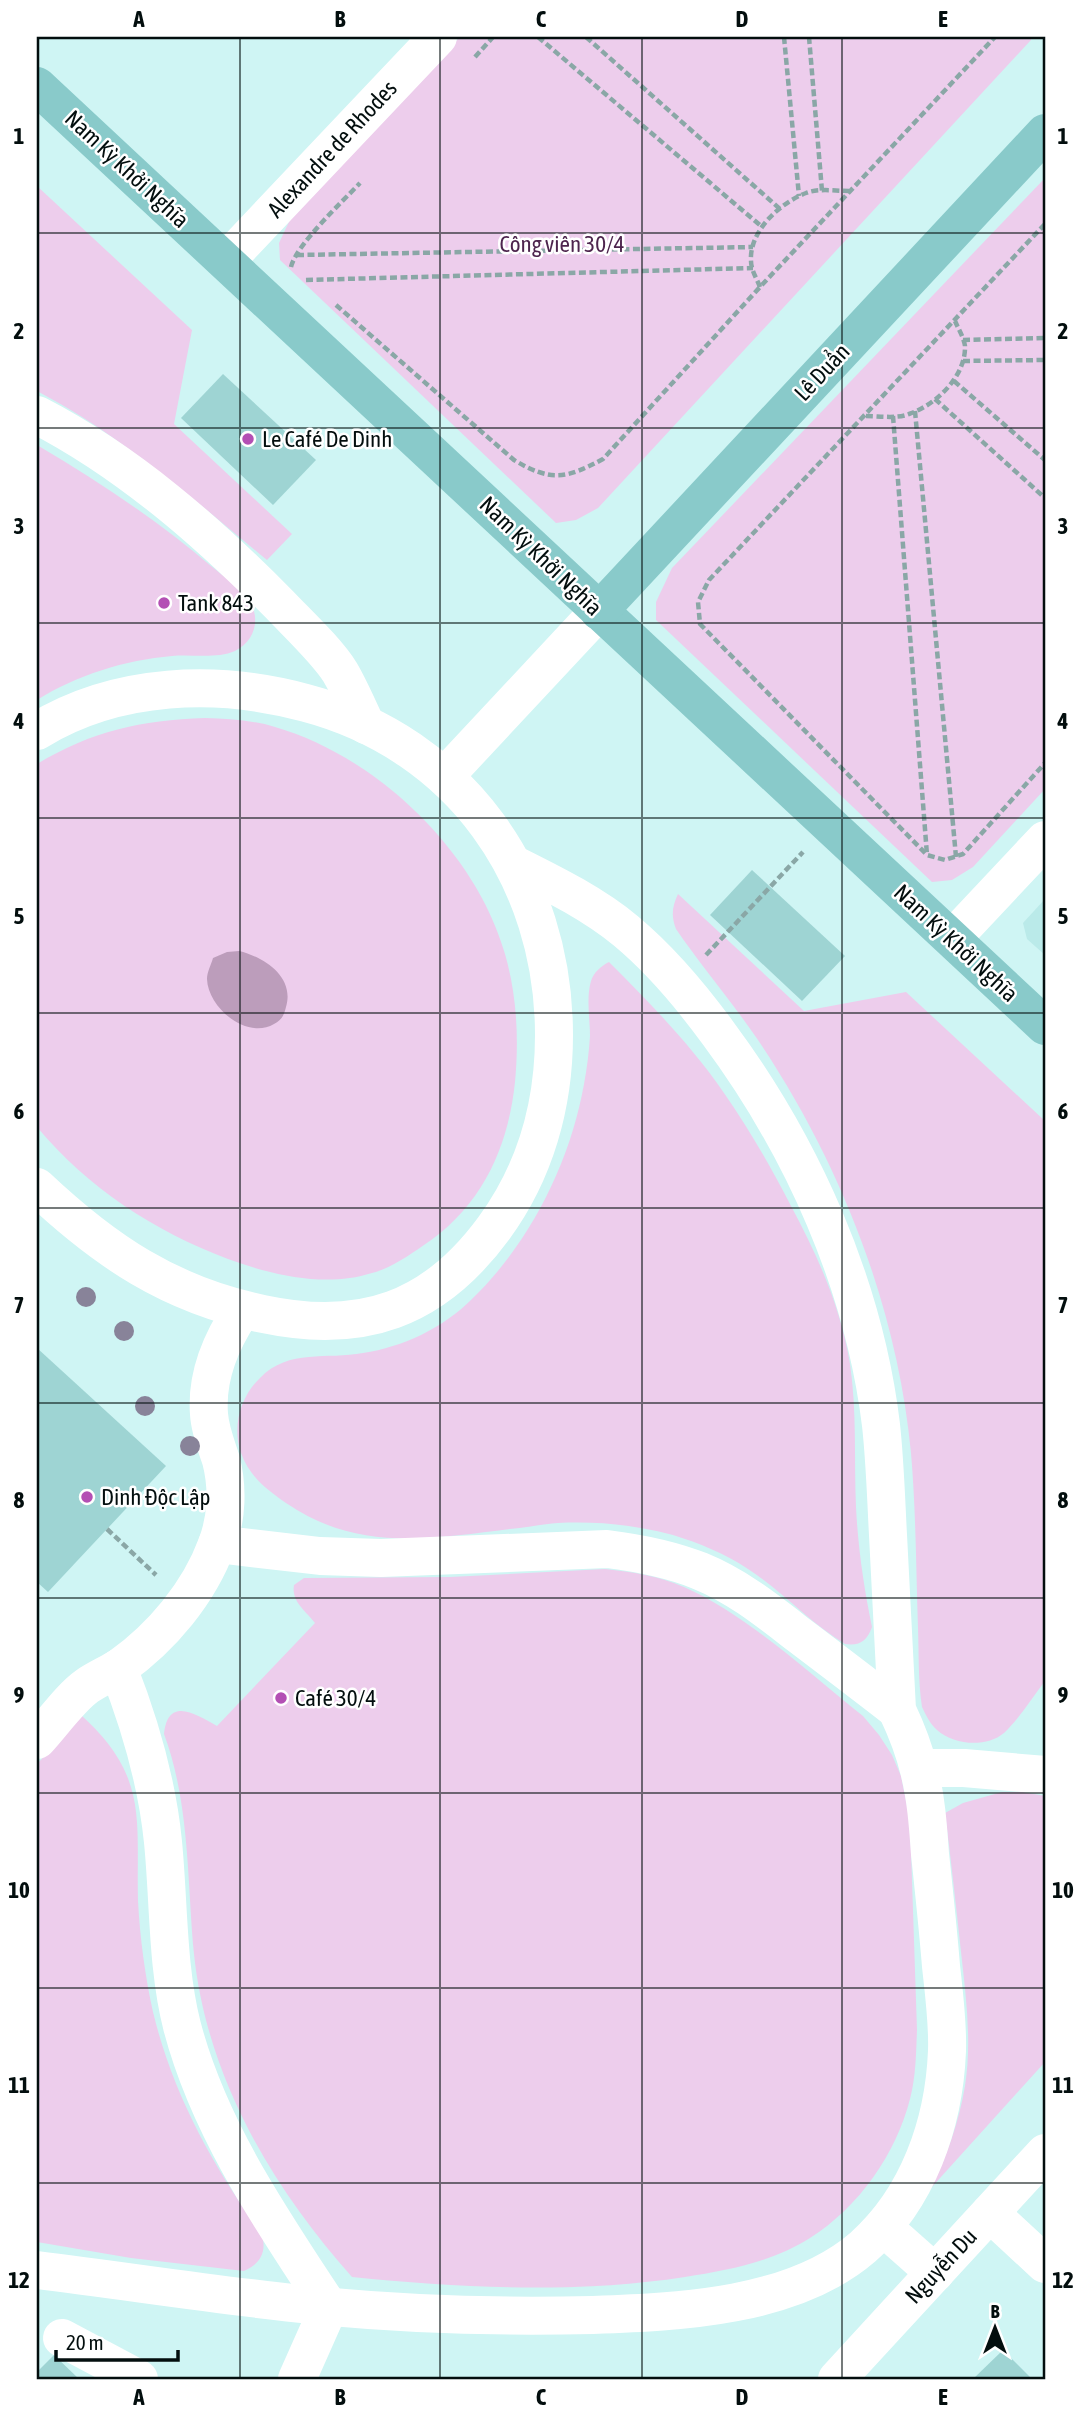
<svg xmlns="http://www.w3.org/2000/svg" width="1082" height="2416" font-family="'Asap Condensed',sans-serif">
  <rect width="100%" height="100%" fill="#cff5f4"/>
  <path fill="#baeae9" d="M1045 899V955L1027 939 1023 923Z"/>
  <g fill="#edcdec">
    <path d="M460 37H1031V40L598 508 576 520 556 523 280 260 279 243 295 209Z"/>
    <path d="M1045 178V789L973 867 952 880 932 882 656 620V602L672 568Z"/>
    <path d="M37 186 192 330 174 424 292 534 267 560C193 499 121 435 37 391Z"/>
    <path d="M37 445C98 481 157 520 211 566 224 577 241 587 250 602 261 620 254 642 235 651 217 659 191 654 172 656 125 660 77 675 37 700Z"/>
    <path d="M205 718C228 719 253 720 275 727 376 756 476 851 505 954 517 996 519 1039 515 1082 508 1149 481 1207 424 1245 408 1256 391 1268 372 1273 325 1288 272 1275 228 1259 154 1231 88 1188 37 1127V764C92 731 141 720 205 718Z"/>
    <path d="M678 894 804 1011 906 992 1045 1121V1681C1032 1698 1019 1719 1004 1733 986 1748 954 1745 937 1730 930 1724 926 1715 922 1707 918 1681 919 1654 918 1628 916 1570 916 1511 911 1453 897 1306 840 1162 758 1040 732 1002 702 967 676 929 671 916 672 907 678 894Z"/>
    <path d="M609 962C650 1003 691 1045 724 1093 749 1129 771 1167 791 1206 818 1256 841 1308 850 1364 857 1412 854 1459 856 1507 858 1548 864 1588 872 1627 867 1641 860 1646 845 1644 810 1623 782 1591 748 1569 726 1554 699 1543 673 1535 636 1525 597 1521 558 1523 542 1524 526 1528 510 1529 430 1539 357 1552 286 1503 267 1490 249 1476 241 1453 232 1427 240 1397 260 1378 289 1348 327 1360 363 1353 403 1347 443 1328 472 1299 530 1243 570 1163 584 1084 587 1068 589 1052 590 1036 590 1019 586 998 591 981 594 972 601 966 609 962Z"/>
    <path d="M605 1569C632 1572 659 1576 684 1587 746 1614 809 1673 863 1716L879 1735 892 1755 901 1776 910 1821 917 2030C916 2054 916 2076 910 2099 896 2154 859 2207 810 2238 772 2262 729 2270 685 2277 574 2294 463 2288 352 2277 271 2186 207 2077 194 1954 187 1881 190 1804 164 1734 168 1695 197 1715 217 1726L315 1623C306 1611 291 1602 294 1585L304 1578 450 1577Z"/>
    <path d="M82 1716C149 1777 136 1820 138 1901 140 1938 145 1976 153 2012 173 2095 213 2166 262 2235 267 2252 260 2264 244 2271L131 2258 37 2242V1764Z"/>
    <path d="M1002 1792H1023L1045 1796V2062L931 2188C947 2155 959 2122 965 2086 972 2042 966 1997 961 1952 956 1906 951 1860 945 1813L963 1803Z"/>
  </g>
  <path fill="#bc9dbb" d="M239 951C264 957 295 977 286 1007 284 1015 282 1020 274 1024 247 1040 208 1008 207 979 207 972 211 965 213 958L227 952Z"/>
  <g fill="#9ed4d3">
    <path d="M223 374 316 460 273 505 181 418Z"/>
    <path d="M752 870 845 956 802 1001 710 915Z"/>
    <path d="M37 1348 166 1466 48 1592 37 1582Z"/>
    <path d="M1003 2350 1032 2379H973Z"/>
    <path d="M54 2355 79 2379H37V2372Z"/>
  </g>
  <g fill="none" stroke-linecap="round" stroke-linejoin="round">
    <g stroke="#8aa7a6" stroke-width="4.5" stroke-dasharray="7 3.5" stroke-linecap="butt">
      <path d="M538 37 761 226"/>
      <path d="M586 37 780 209"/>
      <path d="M784 37 799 196"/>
      <path d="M809 37 822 191"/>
      <path d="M475 57 493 37"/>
      <path d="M1045 224 709 580 698 602 700 624 927 855 945 860 963 854 1045 763"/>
      <path d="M297 255 753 247"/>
      <path d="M291 267C296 245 343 201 360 183"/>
      <path d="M306 280 753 268"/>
      <path d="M760 287C757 279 751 270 751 261 749 231 780 203 806 193 818 188 836 191 849 191"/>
      <path d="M336 305 514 460C551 482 566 479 603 459L760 287 995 37"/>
      <path d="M963 340 1045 338"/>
      <path d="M963 361 1045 360"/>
      <path d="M954 381 1045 460"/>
      <path d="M935 399 1045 498"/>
      <path d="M915 411 956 857"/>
      <path d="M866 416C879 416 897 419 909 414 936 405 966 376 965 346 964 338 958 328 955 321"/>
      <path d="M893 416 927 855"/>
      <path d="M706 955 803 852"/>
      <path d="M107 1529 156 1575"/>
    </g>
    <g stroke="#fff" stroke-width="38">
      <path d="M226 261 438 37"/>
      <path d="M37 415C128 462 208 532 280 605 298 624 327 651 340 672 350 689 358 708 366 725"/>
      <path d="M37 731C117 682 218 679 306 703 461 744 554 878 554 1035 554 1105 535 1172 494 1228 434 1310 362 1335 263 1314 170 1295 105 1251 37 1187"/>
      <path d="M445 776 599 611"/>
      <path d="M952 939 1045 840"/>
      <path d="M217 1544 320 1556 381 1558 607 1549C639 1553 670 1559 700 1571 737 1586 768 1611 799 1635 832 1660 865 1685 897 1710"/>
      <path d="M118 1668C140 1724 157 1781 163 1842 169 1903 167 1967 182 2026 209 2129 271 2219 329 2307L297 2379"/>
      <path d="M37 1740C52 1724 70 1698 87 1686 97 1679 109 1674 120 1667 162 1637 199 1593 217 1544 227 1518 228 1487 221 1460 216 1445 210 1430 209 1414 206 1375 221 1341 242 1310"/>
      <path d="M919 1768H964L1045 1775"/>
      <path d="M990 2213 1045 2264"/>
      <path d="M883 2227 935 2273"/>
      <path d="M37 2270C135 2282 233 2298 332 2307 419 2315 506 2317 593 2315 680 2312 794 2307 863 2247 918 2198 944 2124 947 2051 948 2023 944 1994 941 1966 938 1929 934 1891 930 1854 928 1825 926 1797 919 1770 914 1749 906 1729 897 1710 894 1652 891 1593 888 1535 886 1498 885 1461 881 1425 864 1284 802 1146 718 1033 691 996 662 961 626 931 592 903 553 884 513 864"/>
      <path d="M62 2338 139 2379"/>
      <path d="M837 2379 1045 2153"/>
    </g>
    <g stroke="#89caca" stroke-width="38">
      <path d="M37 86 1045 1026"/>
      <path d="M599 611 1045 133"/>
    </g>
  </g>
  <g fill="#888399">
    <circle cx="86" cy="1297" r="10"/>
    <circle cx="124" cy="1331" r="10"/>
    <circle cx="145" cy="1406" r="10"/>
    <circle cx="190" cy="1446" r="10"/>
  </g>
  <path fill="none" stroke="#030e0e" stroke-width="2" stroke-opacity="0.55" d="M240 37V2379M440 37V2379M642 37V2379M842 37V2379M37 233H1045M37 428H1045M37 623H1045M37 818H1045M37 1013H1045M37 1208H1045M37 1403H1045M37 1598H1045M37 1793H1045M37 1988H1045M37 2183H1045"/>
  <g fill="#b34fb4" stroke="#fff" stroke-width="2.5">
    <circle cx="248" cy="439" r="7"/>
    <circle cx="164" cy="603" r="7"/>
    <circle cx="87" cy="1497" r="7"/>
    <circle cx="281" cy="1698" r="7"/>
  </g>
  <g text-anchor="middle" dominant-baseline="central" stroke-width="5" stroke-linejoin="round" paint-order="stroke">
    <g font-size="23" fill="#030e0e" stroke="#fff">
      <text transform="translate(332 149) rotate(-47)">Alexandre de Rhodes</text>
      <text transform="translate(127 169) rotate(43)">Nam Kỳ Khởi Nghĩa</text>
      <text transform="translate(822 372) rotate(-47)">Lê Duẩn</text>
      <text transform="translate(541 556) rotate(44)">Nam Kỳ Khởi Nghĩa</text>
      <text transform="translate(956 943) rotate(43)">Nam Kỳ Khởi Nghĩa</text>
      <text transform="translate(941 2266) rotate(-47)">Nguyễn Du</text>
    </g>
    <g font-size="23" fill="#4e254e" stroke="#fff">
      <text x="562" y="244">Công viên 30/4</text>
    </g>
    <g font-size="23" fill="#030e0e" stroke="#fff" text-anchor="start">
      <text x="262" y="439">Le Café De Dinh</text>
      <text x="178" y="603">Tank 843</text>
      <text x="101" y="1497">Dinh Độc Lập</text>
      <text x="295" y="1698">Café 30/4</text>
    </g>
  </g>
  <rect width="1082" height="2416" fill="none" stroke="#ffffff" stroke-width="77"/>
  <g transform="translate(995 2328)" stroke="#ffffff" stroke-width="5" paint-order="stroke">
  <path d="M0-5L12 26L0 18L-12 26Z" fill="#030e0e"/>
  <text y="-10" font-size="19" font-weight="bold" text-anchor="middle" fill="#030e0e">B</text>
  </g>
  <path d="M56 2350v10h122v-10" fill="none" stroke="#030e0e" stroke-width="3.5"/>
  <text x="66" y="2350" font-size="21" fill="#030e0e" stroke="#ffffff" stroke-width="5" paint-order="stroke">20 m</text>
  <rect x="38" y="38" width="1006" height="2340" fill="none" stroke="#030e0e" stroke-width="2.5"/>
  <g font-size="23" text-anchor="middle" font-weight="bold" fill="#030e0e">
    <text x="139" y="27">A</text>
    <text x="340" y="27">B</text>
    <text x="541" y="27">C</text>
    <text x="742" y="27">D</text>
    <text x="943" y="27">E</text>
    <text x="19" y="144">1</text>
    <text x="1063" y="144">1</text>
    <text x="19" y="339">2</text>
    <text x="1063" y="339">2</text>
    <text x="19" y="534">3</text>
    <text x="1063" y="534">3</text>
    <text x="19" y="729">4</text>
    <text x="1063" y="729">4</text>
    <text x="19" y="924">5</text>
    <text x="1063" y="924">5</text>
    <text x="19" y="1119">6</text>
    <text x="1063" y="1119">6</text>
    <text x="19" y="1313">7</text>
    <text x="1063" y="1313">7</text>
    <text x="19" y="1508">8</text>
    <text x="1063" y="1508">8</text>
    <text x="19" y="1703">9</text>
    <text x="1063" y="1703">9</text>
    <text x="19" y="1898">10</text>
    <text x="1063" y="1898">10</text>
    <text x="19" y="2093">11</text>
    <text x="1063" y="2093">11</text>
    <text x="19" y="2288">12</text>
    <text x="1063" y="2288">12</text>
    <text x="139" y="2405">A</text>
    <text x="340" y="2405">B</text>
    <text x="541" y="2405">C</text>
    <text x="742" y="2405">D</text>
    <text x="943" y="2405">E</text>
  </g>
</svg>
